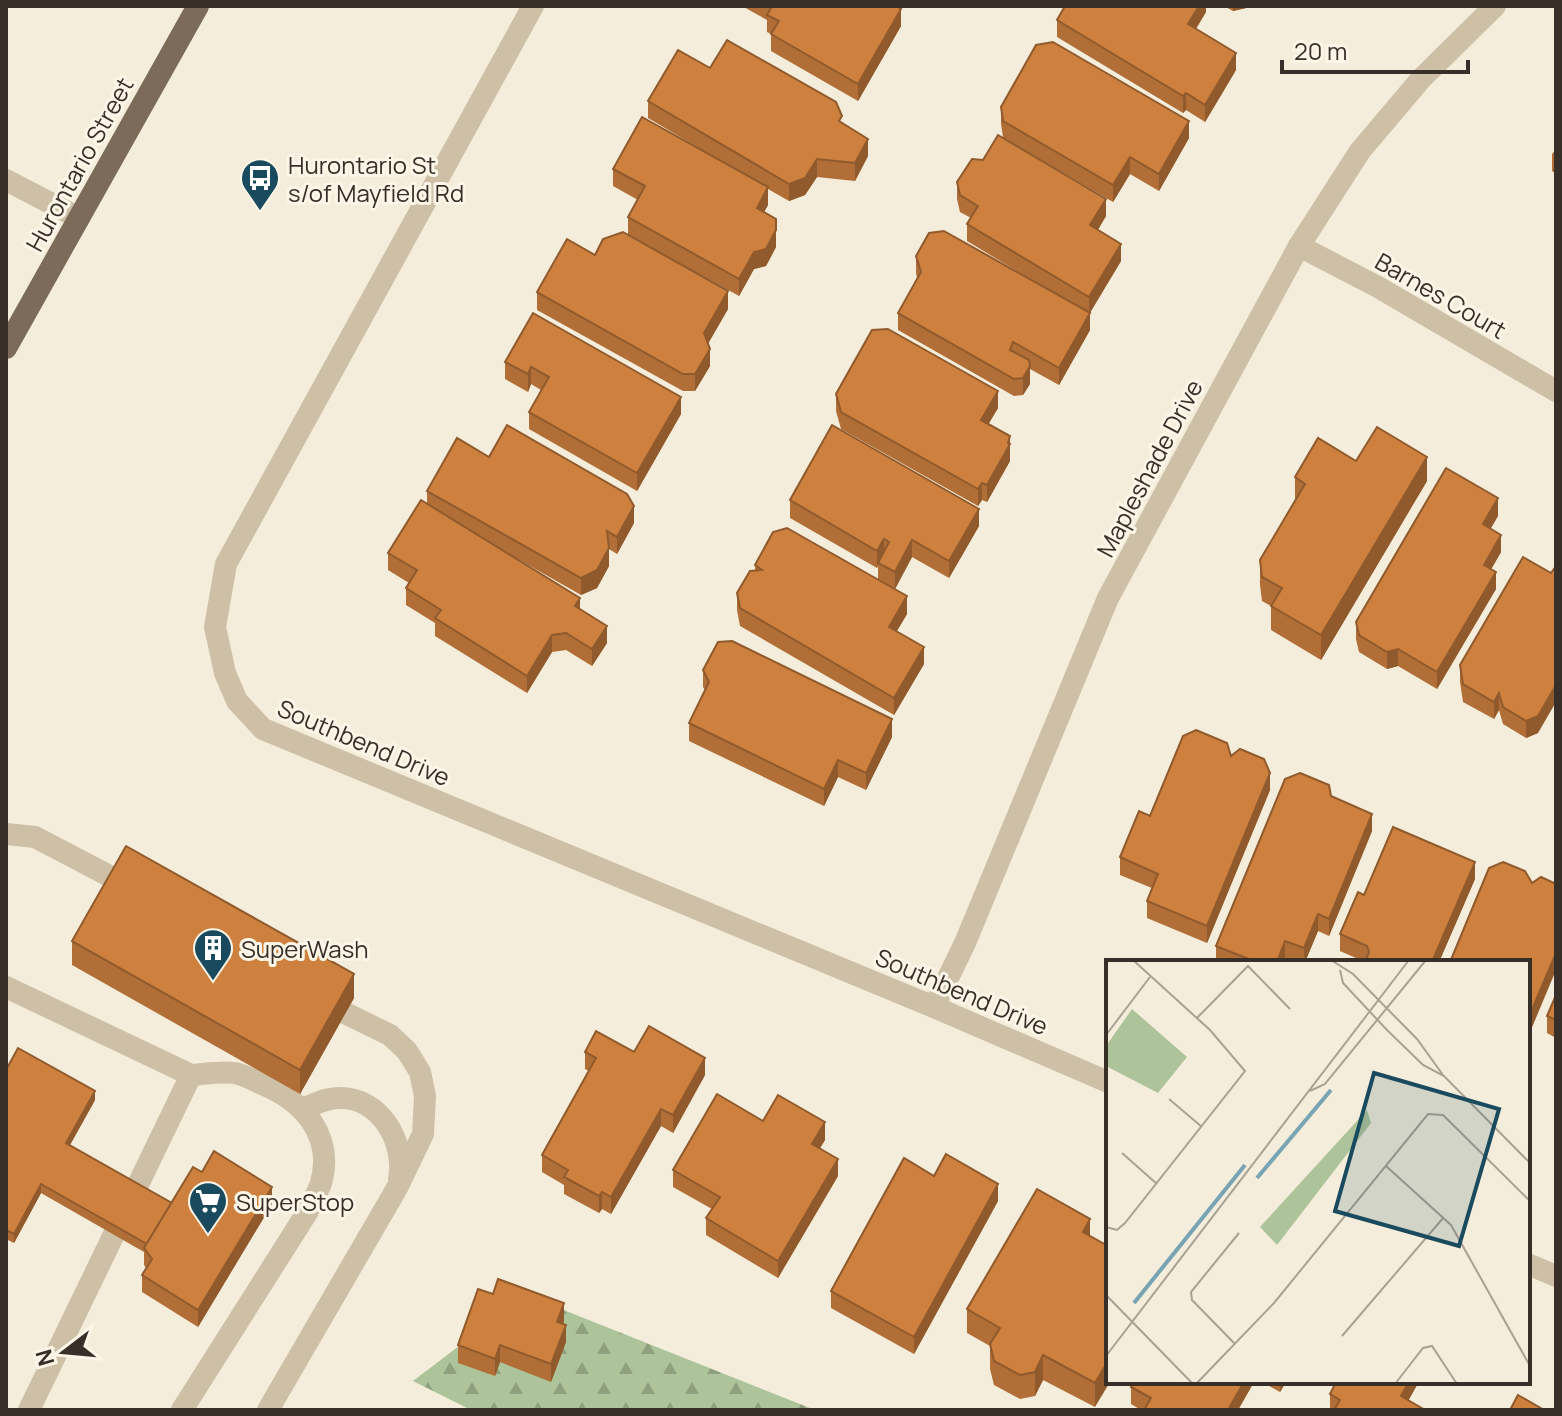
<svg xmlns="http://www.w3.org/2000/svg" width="1562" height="1416" font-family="Manrope,sans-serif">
  <defs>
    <pattern id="forest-firs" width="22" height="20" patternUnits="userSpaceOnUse" patternTransform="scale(2)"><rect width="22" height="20" fill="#adc49a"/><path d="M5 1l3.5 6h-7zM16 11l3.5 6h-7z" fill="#8ea07e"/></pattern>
  </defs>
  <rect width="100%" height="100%" fill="#f4eddb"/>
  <path fill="url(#forest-firs)" d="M526 1295 815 1410H471L413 1381Z"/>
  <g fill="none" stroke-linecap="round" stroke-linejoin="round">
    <g stroke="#cdc0a6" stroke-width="22">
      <path d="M6 180 79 218"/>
      <path d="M6 834 35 837 117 880"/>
      <path d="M6 987 191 1075 29 1410"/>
      <path d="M303 1109C314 1104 326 1098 339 1098 380 1097 406 1142 399 1179"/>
      <path d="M182 1410 308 1211C312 1202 318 1192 321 1183 334 1136 304 1102 264 1085 255 1081 245 1075 235 1073 222 1071 205 1074 191 1075"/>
      <path d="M268 1410 397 1188 423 1134 425 1096 420 1072 407 1051 390 1035 343 1012"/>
    </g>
    <g stroke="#cdc0a6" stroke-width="22">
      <path d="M533 6 226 564 215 627 225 673 237 701 263 729 934 1007 1108 1082"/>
      <path d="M1299 246 1378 287 1556 391"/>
      <path d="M934 1007 965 943 1108 598 1299 246 1360 151 1421 79 1495 6"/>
      <path d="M1528 1264 1556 1276"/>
    </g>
    <path stroke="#7b6b58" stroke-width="22" d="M6 348 198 6"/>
  </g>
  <g fill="#b16e36">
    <path d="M742 6H897L901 26 858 101 771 51V34L767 32V20Z"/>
    <path d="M1206 6V12L1196 29 1236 70 1205 122 1186 110 1183 113 1057 37V20Z"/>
    <path d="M1224 6H1255L1233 11Z"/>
    <path d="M648 101 842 122 868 156 855 181 817 177 805 195 789 201 768 189V205L764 212 776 219V247L766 266 754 269 739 296 628 235V217L638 200 613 186V169L724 163 648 118Z"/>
    <path d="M1001 107 1189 138 1159 191 1130 174 1113 202 1029 153 1106 216 1098 230 1121 261 1090 313V330L1059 385 1030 369V384L1023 395 1014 396 898 330V313L917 278 916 273V256L1045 288 967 241V224L971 218 960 212 957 199V182L983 160 1003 137 1001 124Z"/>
    <path d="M1556 149V174L1552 171V154Z"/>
    <path d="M595 255 728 309 708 344 710 366 695 391H683L537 310V292Z"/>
    <path d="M533 313 681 414 637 491 529 429V412L541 390 531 384 528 392 505 379V362Z"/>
    <path d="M836 394 998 408 988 424 1010 436V461L987 502 982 500 978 506 841 429 836 411Z"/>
    <path d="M1356 461 1427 481 1321 660 1271 630V606L1262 601 1260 585V560L1295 501V477Z"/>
    <path d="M427 491 634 523 617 554 609 549V566L597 588 581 595 516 558 580 609 607 643 592 666 566 650 552 652 527 693 435 636V623L406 605V588L409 583 388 570V553L427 504Z"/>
    <path d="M790 500 979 526 949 578 912 557 895 589 907 614 897 631 924 664 894 715 740 626 737 610V593L755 570V565L878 580V566L877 568 790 518Z"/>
    <path d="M1498 516 1490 529 1501 552 1491 569 1496 589 1437 689 1398 666 1387 669 1359 652 1356 639V622Z"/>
    <path d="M1523 557 1538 733 1526 738 1503 724 1499 710 1494 719 1463 702 1460 682V665Z"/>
    <path d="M703 670 892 737 866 790 838 777 824 806 689 741V723L705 690 703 687Z"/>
    <path d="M1231 756 1270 790 1207 943 1147 918V901L1152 888 1120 875V857L1150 816Z"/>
    <path d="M1331 796 1372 831 1329 936 1318 931 1305 962H1294L1285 958 1284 962H1216V946Z"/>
    <path d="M1475 879 1439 962H1365L1340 951V934L1364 895Z"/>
    <path d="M72 941 354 998 300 1094 72 965Z"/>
    <path d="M1556 995V1038L1547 1033V1016Z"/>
    <path d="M585 1052H634L705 1075 673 1133 661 1126 611 1214 602 1209 599 1213 564 1194V1185L542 1172V1155L589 1071 585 1069Z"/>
    <path d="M6 1070 95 1100 70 1145 172 1203 202 1172 272 1204 198 1327 142 1292V1275L146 1268 144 1265V1252L41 1193 14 1243 6 1239Z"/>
    <path d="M763 1121 825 1140 820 1148 838 1176 778 1278 706 1235V1218L712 1209 673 1187V1170Z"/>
    <path d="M934 1176 998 1201 914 1354 831 1308V1291Z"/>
    <path d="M1090 1236 1108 1246 1095 1407 1043 1380 1035 1396 1020 1399 994 1385 990 1369V1346L967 1333V1309Z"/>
    <path d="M564 1321 563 1324 566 1342 551 1382 500 1362 495 1376 458 1363V1345Z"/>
    <path d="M1254 1382 1238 1410H1141L1131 1404V1387Z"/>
    <path d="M1262 1382H1286L1280 1392Z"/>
    <path d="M1417 1382V1385L1408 1401 1425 1410H1330V1394Z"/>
  </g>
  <g fill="#905a2c">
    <path d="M1199 6H1206V12L1188 41V24Z"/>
    <path d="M1233 6H1255L1233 11Z"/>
    <path d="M901 9V26L858 101V84Z"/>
    <path d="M1236 53V70L1205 122V105Z"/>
    <path d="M1186 93V110L1183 113V96Z"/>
    <path d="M1189 121V138L1159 191V174Z"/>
    <path d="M868 139V156L855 181V163Z"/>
    <path d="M1130 157V174L1113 202V185Z"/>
    <path d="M817 159V177L805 195 789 201V184Z"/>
    <path d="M768 187V205L757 225V208Z"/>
    <path d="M1106 199V216L1090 242V225Z"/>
    <path d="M776 230V247L766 266 754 269 739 296V279L754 252Z"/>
    <path d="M1121 244V261L1089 314V297Z"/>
    <path d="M728 291V309L704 350V333Z"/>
    <path d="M1090 313V330L1059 385V368Z"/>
    <path d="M710 349V366L695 391V374Z"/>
    <path d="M1030 366V384L1023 395V378Z"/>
    <path d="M531 367V384L528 392V374Z"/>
    <path d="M998 391V408L981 437V420Z"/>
    <path d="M681 397V414L637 491V473Z"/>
    <path d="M1010 436V461L987 502V485Z"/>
    <path d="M1427 457V481L1321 660V635Z"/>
    <path d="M982 483V500L978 506V489Z"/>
    <path d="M1498 498V516L1483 542V524Z"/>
    <path d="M634 506V523L617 554V537Z"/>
    <path d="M979 509V526L949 578V561Z"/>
    <path d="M1501 535V552L1484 582V565Z"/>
    <path d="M884 539V556L878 563 877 568V551Z"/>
    <path d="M912 540V557L895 589V572Z"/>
    <path d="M609 548V566L597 588 581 595V578Z"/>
    <path d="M1496 572V589L1437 689V672Z"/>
    <path d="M907 596V614L889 644V627Z"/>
    <path d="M580 598V615L575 606Z"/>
    <path d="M607 626V643L592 666V649Z"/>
    <path d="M552 635V652L527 693V676Z"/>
    <path d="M924 647V664L894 715V698Z"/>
    <path d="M1398 649V666L1387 669V652Z"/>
    <path d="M1556 685V702L1538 733 1526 738V721Z"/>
    <path d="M1499 693V710L1494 719V702Z"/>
    <path d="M892 719V737L866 790V773Z"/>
    <path d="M838 760V777L824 806V789Z"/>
    <path d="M1270 773V790L1207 943V926Z"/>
    <path d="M1372 814V831L1329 936V919Z"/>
    <path d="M1475 862V879L1439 962H1432Z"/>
    <path d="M1318 914V931L1305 962H1304V948Z"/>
    <path d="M1285 941V958L1284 962H1277Z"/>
    <path d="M1556 953V970L1528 1037V1019Z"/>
    <path d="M354 974V998L300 1094V1070Z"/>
    <path d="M705 1058V1075L673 1133V1115Z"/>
    <path d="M95 1091V1100L66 1152V1143Z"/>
    <path d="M661 1109V1126L611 1214V1197Z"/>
    <path d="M825 1122V1140L812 1161V1144Z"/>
    <path d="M838 1159V1176L778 1278V1261Z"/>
    <path d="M41 1184V1193L14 1243V1234Z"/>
    <path d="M998 1184V1201L914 1354V1337Z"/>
    <path d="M272 1187V1204L198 1327V1310Z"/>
    <path d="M602 1192V1209L599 1213V1196Z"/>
    <path d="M1090 1219V1244L1083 1232Z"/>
    <path d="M564 1303V1321L557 1339V1322Z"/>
    <path d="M566 1325V1342L551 1382V1364Z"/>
    <path d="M500 1345V1362L495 1376V1359Z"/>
    <path d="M1043 1355V1380L1035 1396V1372Z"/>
    <path d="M1108 1361V1382H1110L1095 1407V1383Z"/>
    <path d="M1244 1382H1254L1238 1410H1228Z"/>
    <path d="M1280 1382H1286L1280 1392Z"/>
    <path d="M1409 1382H1417V1385L1403 1410 1401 1396Z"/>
  </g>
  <g fill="#ce803f" stroke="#905a2c" stroke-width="2">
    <path d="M772 6H897L901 9 858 84 771 34 779 21 767 15Z"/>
    <path d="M1065 6H1199L1188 24 1236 53 1205 105 1186 93 1183 96 1057 20Z"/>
    <path d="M727 40 836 102 842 116 839 121 868 139 855 163 817 159 805 178 789 184 648 101 678 50 710 68Z"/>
    <path d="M1053 42 1189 121 1159 174 1130 157 1113 185 1003 121 1001 107 1036 45Z"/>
    <path d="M642 117 768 187 757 208 776 219V230L766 249 754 252 739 279 628 217 645 186 613 169Z"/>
    <path d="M998 135 1106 199 1090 225 1121 244 1089 297 967 224 978 206 960 195 957 182 972 159 983 160Z"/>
    <path d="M944 231 1090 313 1059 368 1013 342 1010 350 1029 360 1030 366 1023 378 1014 379 898 313 921 272 916 256 929 233Z"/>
    <path d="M623 232 728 291 704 333 710 349 695 374H683L537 292 567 239 595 255 603 239Z"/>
    <path d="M533 313 681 397 637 473 529 412 549 377 531 367 528 374 505 362Z"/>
    <path d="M888 329 998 391 981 420 1010 436 1008 443 1010 444 987 485 982 483 978 489 841 412 836 394 872 330Z"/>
    <path d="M507 425 627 494 634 506 617 537 607 531 609 548 597 570 581 578 427 491 457 438 489 457Z"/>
    <path d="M832 425 979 509 949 561 912 540 895 572 878 563 889 542 884 539 877 551 790 500Z"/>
    <path d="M1377 427 1427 457 1321 635 1271 606 1282 588 1262 577 1260 560 1305 484 1295 477 1318 438 1356 461Z"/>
    <path d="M1446 468 1498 498 1483 524 1501 535 1484 565 1496 572 1437 672 1398 649 1387 652 1359 635 1356 622Z"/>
    <path d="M421 500 580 598 575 606 607 626 592 649 566 633 552 635 527 676 435 618 441 610 406 588 417 570 388 553Z"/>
    <path d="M787 528 907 596 889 627 924 647 894 698 740 608 737 593 750 571 762 570 755 565 773 532Z"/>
    <path d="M1523 557 1551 573 1556 566V685L1538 716 1526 721 1503 707 1499 693 1494 702 1463 684 1460 665Z"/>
    <path d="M732 641 892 719 866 773 838 760 824 789 689 723 709 682 703 670 718 642Z"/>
    <path d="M1196 730 1227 743 1231 756 1240 749 1264 759 1270 773 1207 926 1147 901 1158 874 1120 857 1139 811 1150 816 1183 736Z"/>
    <path d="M1300 773 1329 785 1331 796 1372 814 1329 919 1318 914 1304 948 1285 941 1277 962H1256L1216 946 1285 779Z"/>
    <path d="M1393 827 1475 862 1432 962H1365L1369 952 1367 946 1340 934 1358 892 1364 895Z"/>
    <path d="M126 846 354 974 300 1070 72 941Z"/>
    <path d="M1503 862 1525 871 1532 883 1541 877 1556 884V953L1528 1019V962H1450L1489 868Z"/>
    <path d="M1556 995V1020L1547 1016Z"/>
    <path d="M649 1026 705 1058 673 1115 661 1109 611 1197 602 1192 599 1196 564 1177 568 1170 542 1155 596 1058 585 1052 596 1031 634 1052Z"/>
    <path d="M18 1048 95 1091 66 1143 172 1203 147 1244 41 1184 14 1234 6 1230V1070Z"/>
    <path d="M717 1094 763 1121 778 1095 825 1122 812 1144 838 1159 778 1261 706 1218 720 1197 673 1170Z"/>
    <path d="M214 1151 272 1187 198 1310 142 1275 152 1259 144 1248 193 1167 202 1172Z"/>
    <path d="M946 1154 998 1184 914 1337 831 1291 904 1158 934 1176Z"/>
    <path d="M1037 1189 1090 1219 1083 1232 1108 1246V1361L1095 1383 1043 1355 1035 1372 1020 1375 994 1361 990 1344 1000 1328 967 1309Z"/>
    <path d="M498 1279 564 1303 557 1322 566 1325 551 1364 500 1345 495 1359 458 1345 478 1289 493 1294Z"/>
    <path d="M1134 1382H1244L1228 1410H1144L1151 1398 1131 1387Z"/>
    <path d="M1336 1382H1409L1401 1396 1425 1410H1334L1340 1400 1330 1394Z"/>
    <path d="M1518 1395 1544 1410H1510Z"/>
  </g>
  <defs>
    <symbol id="bus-pin" viewBox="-11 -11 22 30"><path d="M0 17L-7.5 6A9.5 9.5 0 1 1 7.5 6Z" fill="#1a4a5d" stroke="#fbf6e8"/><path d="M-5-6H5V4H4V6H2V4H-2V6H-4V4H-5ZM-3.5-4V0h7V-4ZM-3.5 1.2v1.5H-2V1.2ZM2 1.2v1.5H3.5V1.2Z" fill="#fff"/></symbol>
    <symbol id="building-pin" viewBox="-11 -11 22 30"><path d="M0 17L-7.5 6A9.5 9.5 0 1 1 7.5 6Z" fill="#1a4a5d" stroke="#fbf6e8"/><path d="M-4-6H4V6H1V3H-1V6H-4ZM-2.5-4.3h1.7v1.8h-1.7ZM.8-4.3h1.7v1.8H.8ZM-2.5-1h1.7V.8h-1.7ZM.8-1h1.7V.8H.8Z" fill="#fff"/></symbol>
    <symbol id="supermarket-pin" viewBox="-11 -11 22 30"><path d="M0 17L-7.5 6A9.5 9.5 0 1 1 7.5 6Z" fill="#1a4a5d" stroke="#fbf6e8"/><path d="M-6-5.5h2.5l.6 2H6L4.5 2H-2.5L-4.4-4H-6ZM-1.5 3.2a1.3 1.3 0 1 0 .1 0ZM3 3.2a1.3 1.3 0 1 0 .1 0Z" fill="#fff"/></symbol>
  </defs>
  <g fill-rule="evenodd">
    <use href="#bus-pin" x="238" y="156" width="44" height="60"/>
    <use href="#building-pin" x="191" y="926" width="44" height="60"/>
    <use href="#supermarket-pin" x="186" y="1179" width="44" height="60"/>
  </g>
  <g text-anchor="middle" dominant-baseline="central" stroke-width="6" stroke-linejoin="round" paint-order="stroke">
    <g font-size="24" fill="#383028" stroke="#fbf6e8">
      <text transform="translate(79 164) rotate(-61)">Hurontario Street</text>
      <text transform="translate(1441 295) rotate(30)">Barnes Court</text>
      <text transform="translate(1149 468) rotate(-62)">Mapleshade Drive</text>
      <text transform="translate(364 742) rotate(23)">Southbend Drive</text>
      <text transform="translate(962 991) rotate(23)">Southbend Drive</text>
    </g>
    <g font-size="24" fill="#383028" stroke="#fbf6e8" text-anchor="start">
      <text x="288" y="164">Hurontario St<tspan x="288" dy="28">s/of Mayfield Rd</tspan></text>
      <text x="241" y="948">SuperWash</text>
      <text x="236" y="1201">SuperStop</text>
    </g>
  </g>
  <g transform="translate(1106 960)">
    <rect width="424" height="424" fill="#f4eddb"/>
    <path d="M261 150 265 163 171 285 154 267Z" fill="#adc49a"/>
    <path d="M26 49 81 97 52 133 0 106V86Z" fill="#adc49a"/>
    <path fill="none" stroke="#78a4b3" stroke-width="4" d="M151 218 225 130M28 343 139 205"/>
    <path fill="none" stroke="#a9a193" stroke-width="2" d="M225 0 247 14 311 79 337 115M234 10 237 23 281 70 317 105 338 116 424 203M91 58 142 6 184 49M0 75 44 17M204 131 219 124 320 0M63 139 96 167M16 193 51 224M280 206 345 265 424 406M0 267 11 270 19 263 139 111 104 70 27 0M0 335 87 424M236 376 338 257M129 384 86 340 85 332 133 273M0 396 303 0M90 424 168 343 322 154 337 155 424 241M289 424 317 388 326 386 351 424"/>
    <path fill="#1a4a5d" fill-opacity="0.15" stroke="#1a4a5d" stroke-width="4" d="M268 113 393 149 353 286 229 251Z"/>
    <rect width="424" height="424" fill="none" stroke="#383028" stroke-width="4"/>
  </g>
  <rect width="1562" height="1416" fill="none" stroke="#383028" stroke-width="16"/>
  <g transform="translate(64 1352) rotate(254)" stroke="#fbf6e8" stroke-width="6" paint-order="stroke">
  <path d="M0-6L14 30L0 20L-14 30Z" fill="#383028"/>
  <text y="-12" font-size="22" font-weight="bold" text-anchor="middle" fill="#383028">N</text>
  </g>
  <path d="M1282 60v12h186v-12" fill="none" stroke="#383028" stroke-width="4"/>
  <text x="1294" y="60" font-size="24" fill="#383028" stroke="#fbf6e8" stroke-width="6" paint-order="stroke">20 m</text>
</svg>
